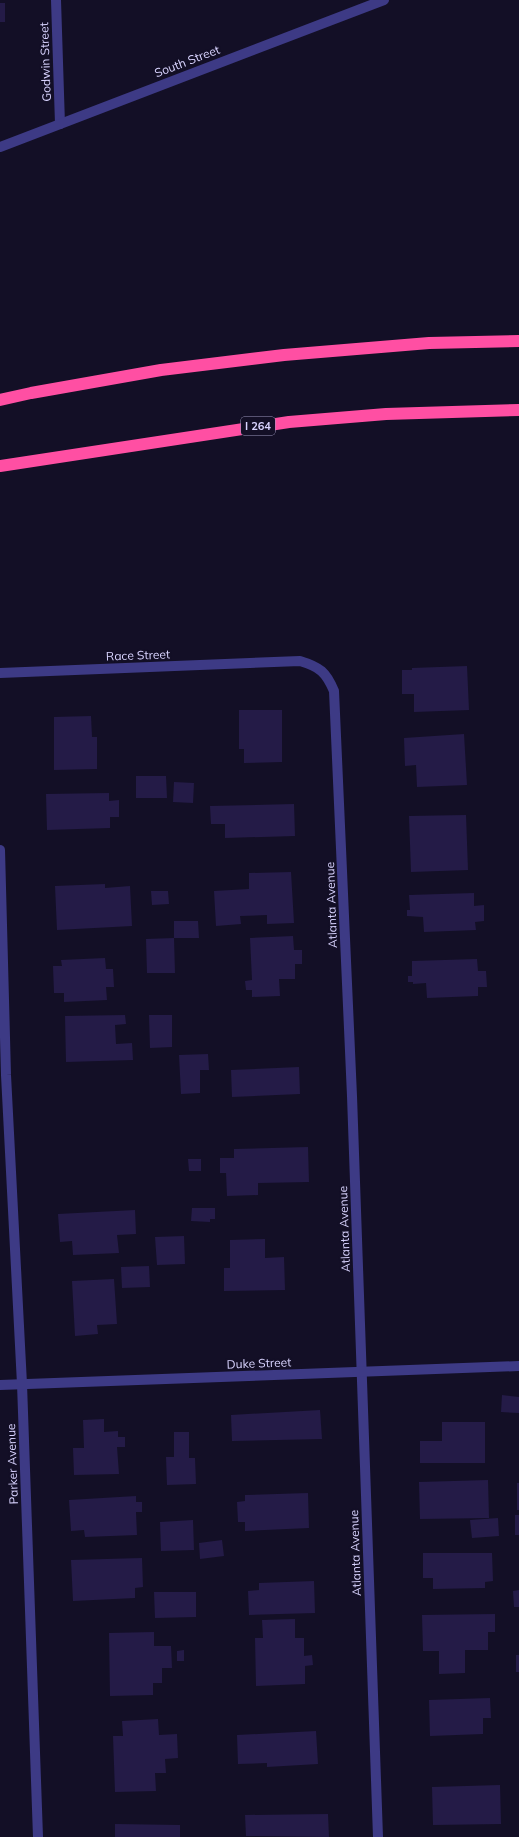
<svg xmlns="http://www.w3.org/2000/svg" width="519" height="1837" font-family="Mulish,sans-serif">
  <rect width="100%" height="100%" fill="#130f26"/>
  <g fill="#241b47">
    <rect x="0" y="3" width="5" height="19"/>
    <path d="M467 666 469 710 414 712V694H402V670H412V668Z"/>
    <path d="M239 710H282V762L244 763V749H239Z"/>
    <path d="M91 716 92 737H97V769L54 770V717Z"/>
    <path d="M464 734 467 785 417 787 416 765 405 766 404 738Z"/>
    <path d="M136 776H166L167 798H136Z"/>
    <path d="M174 782 194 783 193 803 173 802Z"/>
    <path d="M109 793V801L119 800V817H110V828L47 830 46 794Z"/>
    <path d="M294 804 295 836 225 838V824H211L210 806Z"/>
    <path d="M466 815 468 870 411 872 409 816Z"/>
    <path d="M291 872 294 923 267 924V915L240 916 241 924 216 926 214 891 249 889V873Z"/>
    <path d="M105 884V888L130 886 132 926 57 930 55 886Z"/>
    <path d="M151 891H168L169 904 152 905Z"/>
    <path d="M474 893V906L484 905V921L475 922 476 930 424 932 423 917 407 916V910H410L409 895Z"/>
    <path d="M174 921H198L199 938H174L175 973H147L146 939 174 938Z"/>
    <path d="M293 936 294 950H302V964H295V979H279L280 996 252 997V990H246L245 981 252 980 250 938Z"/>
    <path d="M105 958 106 969H113L114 987H106L107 1000 64 1002V993H54L53 966H62L61 960Z"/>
    <path d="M477 959 478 971H486L487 987H478V996L427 998 426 983 413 984V982H408V976H412V961Z"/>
    <path d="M125 1015 126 1024 115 1025 116 1044 132 1043 133 1060 66 1062 65 1016Z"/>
    <path d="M149 1015H172V1047L150 1048Z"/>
    <path d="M208 1054 209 1070H200V1093L181 1094 179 1055Z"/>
    <path d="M299 1067 300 1094 232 1097 231 1070Z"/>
    <path d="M308 1147 309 1182 258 1183V1195L227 1196 226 1173H220V1158H234V1149Z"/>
    <path d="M188 1159H201V1171H189Z"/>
    <path d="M192 1208H215V1219H210V1222L191 1221Z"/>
    <path d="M135 1210 136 1234 117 1235 119 1253 73 1255 72 1241 60 1242 58 1214Z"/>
    <path d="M184 1236 185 1264 157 1265 155 1237Z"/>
    <path d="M265 1239V1258L284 1257 285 1290 224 1291V1268H230V1240Z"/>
    <path d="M149 1266 150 1287 122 1288 121 1267Z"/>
    <path d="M114 1279 117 1324 97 1325 98 1334 75 1336 72 1281Z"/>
    <path d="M502 1395 519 1397V1413L501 1412Z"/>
    <path d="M320 1410 322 1439 232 1441 231 1415Z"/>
    <path d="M104 1419V1432L118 1431V1437H125V1447H117L119 1474 74 1475 73 1448H84L83 1420Z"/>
    <path d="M442 1422H485V1463H420V1441H442Z"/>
    <path d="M174 1432H189V1458H195L196 1484 167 1485 166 1457H174Z"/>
    <path d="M488 1480 489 1518 420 1519 419 1482Z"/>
    <rect x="517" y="1483" width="2" height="27"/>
    <path d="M308 1493 309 1528 245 1531V1522H238L237 1502 245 1501V1495Z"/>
    <path d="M136 1496V1502H142V1512H136L137 1535 85 1537 84 1530 71 1531 69 1500Z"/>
    <rect x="515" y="1515" width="4" height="20"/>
    <path d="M498 1518 499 1536 472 1538 470 1520Z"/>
    <path d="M193 1520 194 1550 161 1551 160 1522Z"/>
    <path d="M222 1540 224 1556 200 1559 199 1543Z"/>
    <path d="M423 1553H492L493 1581 485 1582V1588L433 1589V1578H423Z"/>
    <path d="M142 1558 143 1587 135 1588V1598L73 1601 71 1560Z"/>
    <path d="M314 1581 315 1613 249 1615 248 1591 259 1590V1583Z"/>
    <path d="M519 1590V1607H514L513 1591Z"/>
    <path d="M154 1592H196V1617L155 1618Z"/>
    <path d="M495 1614V1632H488V1650H465V1673L439 1674V1651H423L422 1615Z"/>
    <path d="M295 1619V1638H304V1656L312 1655 313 1665 305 1666V1684L256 1686 255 1638H263L262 1620Z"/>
    <path d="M154 1632V1646H171L172 1668H162V1683H153V1695L110 1696 109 1633Z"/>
    <path d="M184 1650V1661H177V1651Z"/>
    <rect x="516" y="1655" width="3" height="17"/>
    <path d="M490 1698 491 1718H483V1734L430 1736 429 1700Z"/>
    <path d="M158 1719 159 1735 177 1734 178 1758 165 1759 166 1773H155L156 1791 115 1792 113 1736H123L122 1721Z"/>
    <path d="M316 1731 318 1764 267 1767V1763L238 1764 237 1735Z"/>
    <path d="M500 1785 501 1824 433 1825 432 1787Z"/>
    <path d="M328 1814 329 1837 246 1836 245 1815Z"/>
    <path d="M115 1824 180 1825V1837H115Z"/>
  </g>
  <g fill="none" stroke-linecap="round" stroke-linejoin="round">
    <g stroke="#3d3a85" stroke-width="10">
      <path d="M56 0 60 124"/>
      <path d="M0 673 300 661C320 667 326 672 334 691L352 1096 378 1837"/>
      <path d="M0 850 6 1075 22 1384 38 1837"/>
      <path d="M0 1385 519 1366"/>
    </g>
    <path stroke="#3d3a85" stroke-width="10" d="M0 147 384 0"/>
    <g stroke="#ff4fa3" stroke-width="12">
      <path d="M0 400 31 393 161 370 284 355 429 343 519 341"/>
      <path d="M0 466 289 422 386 414 519 410"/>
    </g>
  </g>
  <g text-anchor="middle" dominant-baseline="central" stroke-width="4" stroke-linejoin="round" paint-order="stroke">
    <rect fill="#130f26" stroke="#9e99be" stroke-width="1" x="241" y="417" width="34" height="18" rx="3"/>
    <g font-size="11" font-weight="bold" fill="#d9d4ff">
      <text x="258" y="426">I 264</text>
    </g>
    <g font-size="12" fill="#d9d4ff" stroke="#130f26">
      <text transform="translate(187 61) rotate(-21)">South Street</text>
      <text transform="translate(45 62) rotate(-92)">Godwin Street</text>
      <text transform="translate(138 655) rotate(-2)">Race Street</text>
      <text transform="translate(331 905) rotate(-92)">Atlanta Avenue</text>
      <text transform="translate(344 1229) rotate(-92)">Atlanta Avenue</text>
      <text transform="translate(259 1363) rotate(-2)">Duke Street</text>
      <text transform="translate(12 1464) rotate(-92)">Parker Avenue</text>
      <text transform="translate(355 1553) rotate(-92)">Atlanta Avenue</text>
    </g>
  </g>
</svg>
